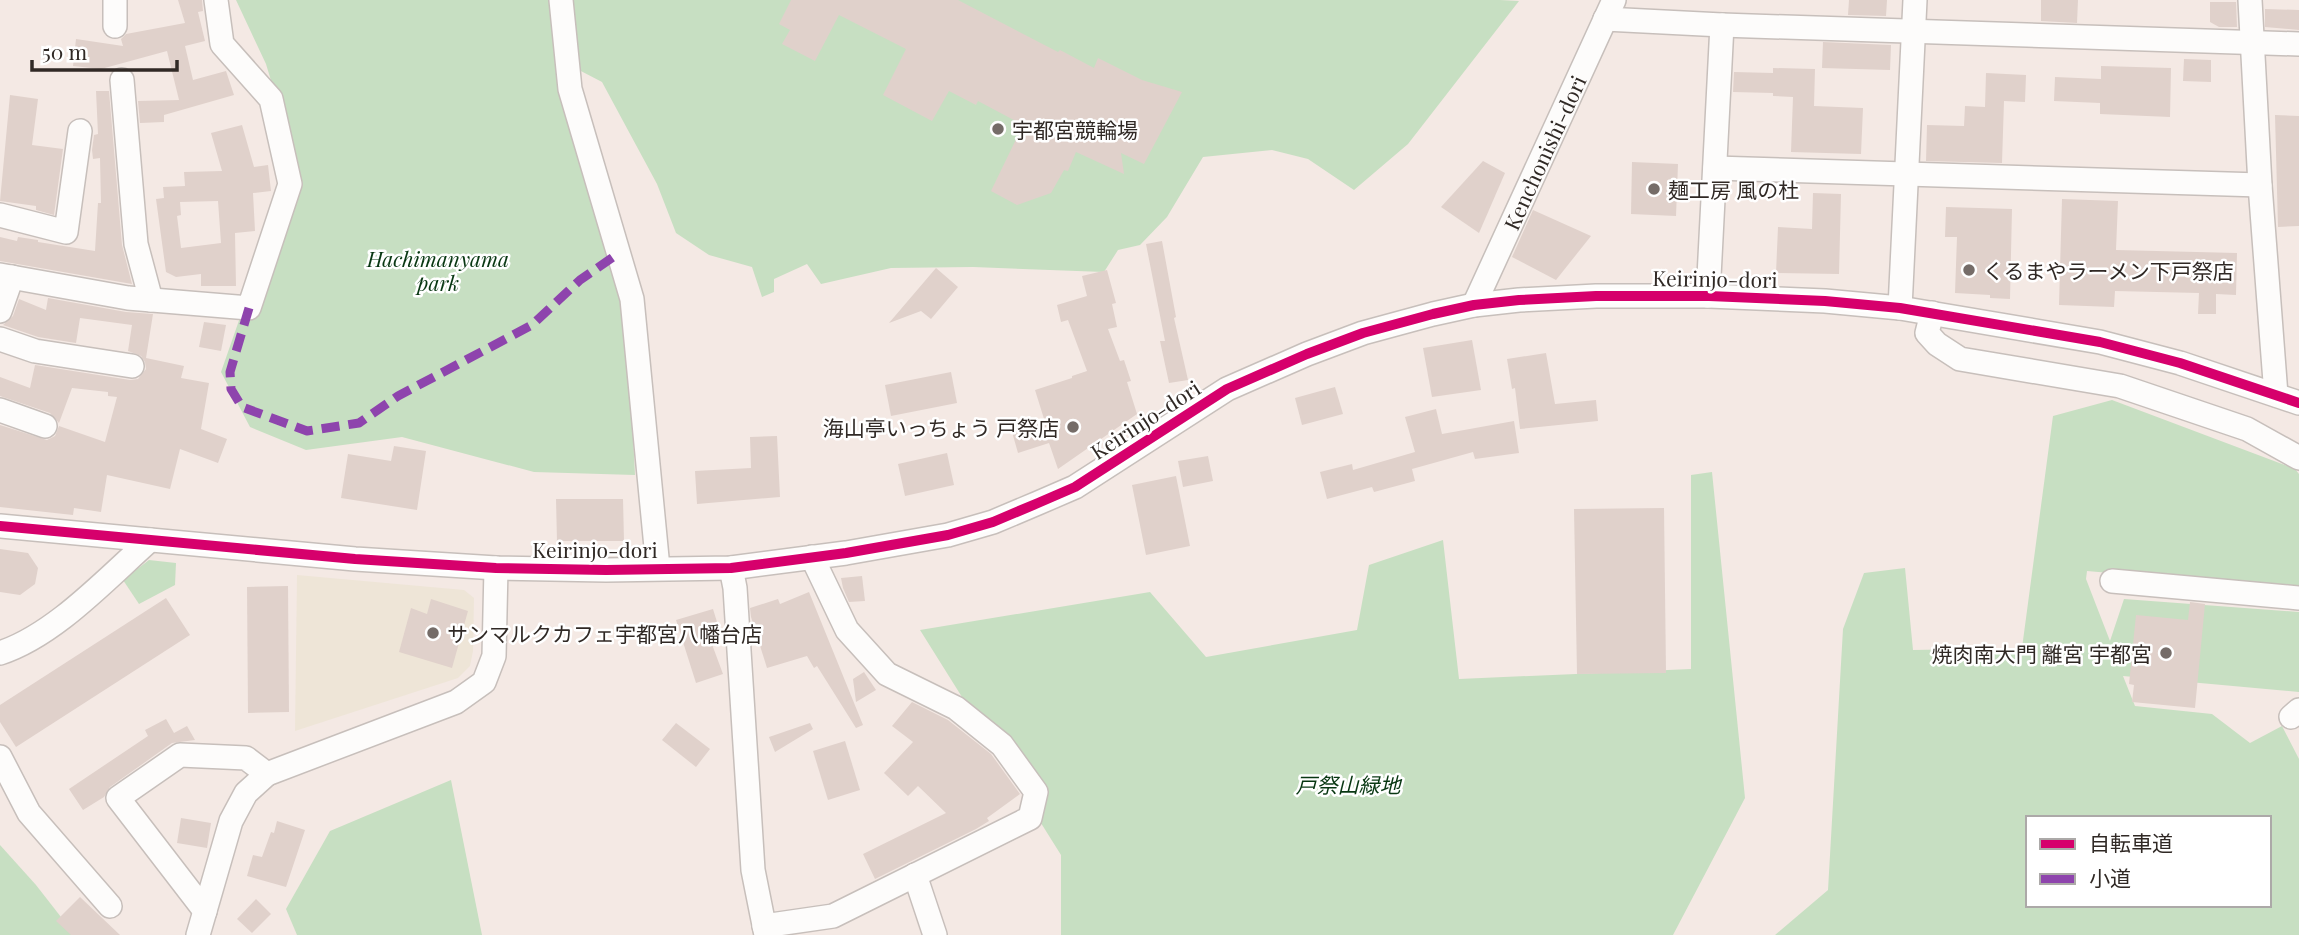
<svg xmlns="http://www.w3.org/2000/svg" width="2299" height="935" font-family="'Playfair Display','Noto Sans JP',serif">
  <rect width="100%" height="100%" fill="#f4e9e4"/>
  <path fill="#eee5d7" d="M297 575 464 590 474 598 473 651 470 666 458 678 295 731Z"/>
  <g fill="#c7dfc2" fill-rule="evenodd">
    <path d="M236 0H1500L1519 1 1408 144 1354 190 1308 159 1272 150 1203 157 1167 217 1140 245 1118 250 1104 272 973 267 891 268 821 284 807 264 774 279V292L762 297 752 267 709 255 676 233 657 184 602 82 577 69 556 70 626 295 635 475 534 472 402 437 306 450 250 427 221 372 295 160 266 64Z"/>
    <path d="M2112 400 2295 469 2299 474V586L2236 584 2087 571 2086 579 2110 641 2124 599 2299 612V692L2123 676 2135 706 2212 714 2250 743 2282 726 2299 759V935H1775L1828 890 1843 629 1864 573 1905 568 1913 650 2022 648 2053 416ZM2028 818H2269V905H2028Z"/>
    <path d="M1712 472 1745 798 1673 935H1061V855L920 630 1150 592 1206 657 1357 630 1369 565 1443 540 1459 679 1691 669V475Z"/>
    <path d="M149 560 176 563 175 585 139 604 123 580Z"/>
    <path d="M451 780 482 935H297L286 909 330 831Z"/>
    <path d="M0 845 36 885 75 935H0Z"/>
  </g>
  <g fill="#e0d1cb" fill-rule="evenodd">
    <path d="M178 0H202L203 11 198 12 205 41 185 46 193 80 226 71 234 95 164 115V122L140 123 138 101 179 100 167 51 101 69 73 66 76 39 123 46 121 39 126 34 185 23Z"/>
    <path d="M791 0H958L1058 52 1060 50 1094 68 1098 58 1142 80 1182 92 1144 164 1121 153 1124 174 1076 152 1068 171 1064 170 1051 193 1017 205 991 191 1023 125 978 101 976 105 949 91 932 121 883 95 906 49 839 15 815 61 782 44 790 30 779 24Z"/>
    <path d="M1849 0H1887L1886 16 1848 15Z"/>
    <path d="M2041 0H2078L2077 23 2041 21Z"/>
    <path d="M2210 2H2236L2237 27H2219L2210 22Z"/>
    <path d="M2265 9 2299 10V30L2265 27Z"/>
    <path d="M1823 42 1891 45 1890 70 1822 68Z"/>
    <path d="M2184 59 2211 60V82L2183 81Z"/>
    <path d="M2101 66 2171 68 2170 117 2100 114V103L2054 101 2055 77 2101 79Z"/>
    <path d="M1773 68 1815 69 1814 106 1863 108 1861 154 1791 152 1793 97 1773 96V93L1733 92 1734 72 1773 73Z"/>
    <path d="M1986 73 2026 75 2025 102 2004 101 2002 163 1926 161 1927 125 1964 126 1965 106 1985 107Z"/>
    <path d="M96 91H109L122 245 132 284 0 261V237L17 241 18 237 38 240V242L95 251 98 203H101L100 158 93 159 92 150 94 135 98 134Z"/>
    <path d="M10 95 38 99 32 145 63 149 54 215 36 210V206L0 201Z"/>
    <path d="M2275 115 2299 116V226L2278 227Z"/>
    <path d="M242 125 254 167 268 165 271 191 253 193 255 231 235 233 236 286H201V274L176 277 166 272 156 199 164 198 163 187 185 186 184 172 222 171 211 133ZM218 201 221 243 181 248 177 216 181 215 180 202Z"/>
    <path d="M1483 161 1505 173 1479 233 1441 207Z"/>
    <path d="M1632 162 1678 164 1676 216 1631 214Z"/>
    <path d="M1813 193 1841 194 1839 274 1776 273 1778 227 1812 229Z"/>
    <path d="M2062 199 2118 201 2116 250 2237 253 2236 295 2216 294V314H2198L2199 293 2115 291 2114 307 2059 305Z"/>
    <path d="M1946 207 2012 209 2010 299 1990 298V295L1955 293 1957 237H1945Z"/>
    <path d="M1533 210 1591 236 1556 280 1512 257Z"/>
    <path d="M1162 241 1176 317 1174 318 1188 380 1169 383 1160 341H1165L1146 244Z"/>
    <path d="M936 268 958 287 931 319 921 311 889 323Z"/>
    <path d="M1107 270 1116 303 1112 304 1117 327 1108 329 1120 361 1124 360 1131 381 1127 382 1137 414 1058 469 1049 443 1018 453 1012 432 1045 422 1035 390 1072 378V376L1087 371 1068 320 1061 322 1057 305 1087 296 1082 276Z"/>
    <path d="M48 298 126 312 153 314 146 358 184 366 181 378 209 383 201 429 227 439 218 463 180 449 170 489 107 475 101 512 74 508 73 515 0 507V425L47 440 55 436 59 426 105 442 117 397 108 396V392L72 388 59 423 50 413 0 396V377L30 388 35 365 130 380 138 379 146 369 145 362 141 356 128 351 132 325 80 318 76 343 38 337 3 325 13 316 19 299 46 310Z"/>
    <path d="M204 322 226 325 221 351 199 347Z"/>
    <path d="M1472 340 1481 390 1432 397 1423 348Z"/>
    <path d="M1546 353 1555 404 1596 400 1598 421 1520 429 1515 388 1512 389 1507 359Z"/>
    <path d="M951 372 957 403 891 416 885 385Z"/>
    <path d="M1335 387 1343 414 1302 425 1295 398Z"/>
    <path d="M1436 409 1442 434 1514 421 1519 453 1475 459 1473 452 1412 469 1415 481 1374 492 1372 487 1327 499 1320 472 1352 464 1353 470 1415 452 1405 417Z"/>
    <path d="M777 436 780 497 697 504 695 471 751 468 750 437Z"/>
    <path d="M394 446 426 451 417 510 341 498 348 454 391 461Z"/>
    <path d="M947 453 954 485 905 496 898 464Z"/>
    <path d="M1208 456 1213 481 1183 487 1178 461Z"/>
    <path d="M1176 476 1190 546 1146 555 1132 485Z"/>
    <path d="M556 499H623L624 541H557Z"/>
    <path d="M1664 508 1666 673 1577 674 1574 509Z"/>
    <path d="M0 549 28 553 38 568 35 584 20 595 0 592Z"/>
    <path d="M862 576 865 601 849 602 843 588 841 578Z"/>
    <path d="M288 586 289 712 248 713 247 587Z"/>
    <path d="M809 592 863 725 856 728 817 666 814 668 807 656 767 668 751 617 750 608 778 599 780 604Z"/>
    <path d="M166 598 190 635 16 747 0 722V705Z"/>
    <path d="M431 599 468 611 452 668 399 652 411 608 427 614Z"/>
    <path d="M2190 602 2205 604 2195 708 2132 702 2134 685 2129 684 2136 615 2188 620Z"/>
    <path d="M713 609 721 635 710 639 723 674 696 683 676 620Z"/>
    <path d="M864 672 876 690 856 702 853 679Z"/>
    <path d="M912 702 948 720 991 754 1020 794 987 818 989 821 976 829 875 879 863 854 946 813 918 786 908 796 884 773 913 742 892 726Z"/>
    <path d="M166 719 174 733 187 726 195 740 172 743 110 787 104 797 83 810 69 789 148 736 145 730Z"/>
    <path d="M676 723 710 749 696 767 662 740Z"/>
    <path d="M810 723 813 729 775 752 769 737Z"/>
    <path d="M845 741 860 790 828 800 813 751Z"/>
    <path d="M181 818 211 823 207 848 177 843Z"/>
    <path d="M277 821 305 830 286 887 247 876 253 855 262 857 271 832 274 833Z"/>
    <path d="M80 897 120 935H71L56 921Z"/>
    <path d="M256 899 271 914 252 933 237 919Z"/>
  </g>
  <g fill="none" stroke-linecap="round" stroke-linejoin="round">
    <defs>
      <g id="minor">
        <path d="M561 0 570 89 632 299 658 568"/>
        <path d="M2250 0 2260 185 2276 395"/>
        <path d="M1605 19 1722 25 2299 44"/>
        <path d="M115 26V0"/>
        <path d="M122 80 136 244 151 300"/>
        <path d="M1715 168 2260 185"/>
        <path d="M0 215 66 232 80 131"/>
        <path d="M0 275 128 298 249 308 290 184 271 99 222 44 216 0"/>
        <path d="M1708 296 1722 25"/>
        <path id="s1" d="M1474 305 1614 0"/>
        <path d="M1900 308 1915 0"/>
        <path d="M0 311 12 277"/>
        <path d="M1932 313 1927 333 1937 344 1960 359 2120 386 2247 429 2299 458"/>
        <path d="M0 339 35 351 132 366"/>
        <path d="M0 410 45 426"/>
        <path d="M0 526 355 559 496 568 606 570 731 568 846 553 948 535 993 522 1038 503 1075 487 1227 389 1307 354 1363 333 1433 314 1474 305 1519 300 1596 296H1709L1825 301 1900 308 2100 342 2180 363 2299 403"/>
        <path d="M731 568 735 588 753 870 766 935"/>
        <path d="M2112 581 2299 598"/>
        <path d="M0 653C55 635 106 579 150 540"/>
        <path d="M2291 717 2299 710"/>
        <path d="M0 757 29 813 110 906"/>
        <path d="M915 875 935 935"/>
        <path d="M205 911 118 798 180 755 246 758 267 774"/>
        <path d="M764 926 833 916 1030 818 1036 792 1002 745 956 708 887 674 847 630 812 557"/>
        <path d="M198 935 231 821 246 793 267 774 456 702 484 682 494 656 496 568"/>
      </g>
    </defs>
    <use href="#minor" stroke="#c7bfbb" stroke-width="26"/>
    <use href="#minor" stroke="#fdfcfb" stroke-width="23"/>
    <path stroke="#8e44ad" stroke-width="9" stroke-dasharray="18 9" stroke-linecap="butt" d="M249 308 230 372 231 389 242 407 307 431 359 423 398 396 532 325 580 280 619 253"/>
    <defs>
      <path id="cycleway" d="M0 526 355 559 496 568 606 570 731 568 846 553 948 535 993 522 1038 503 1075 487 1227 389 1307 354 1363 333 1433 314 1474 305 1519 300 1596 296H1709L1825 301 1900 308 2100 342 2180 363 2299 403"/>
    </defs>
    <use href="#cycleway" stroke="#fff" stroke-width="15"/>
    <use href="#cycleway" stroke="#d6006c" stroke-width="10"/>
  </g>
  <g fill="#756c68" stroke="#fff" stroke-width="2.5">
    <circle cx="998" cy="129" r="7"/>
    <circle cx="1654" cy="189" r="7"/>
    <circle cx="1969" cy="270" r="7"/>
    <circle cx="1073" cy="427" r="7"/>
    <circle cx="433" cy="633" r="7"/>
    <circle cx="2166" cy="653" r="7"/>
  </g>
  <g text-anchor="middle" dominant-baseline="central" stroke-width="5" stroke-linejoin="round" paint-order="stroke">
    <g font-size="21" fill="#302925" stroke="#fff" text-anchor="start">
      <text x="1012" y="129">宇都宮競輪場</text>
      <text x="1668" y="189">麺工房 風の杜</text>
      <text x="1983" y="270">くるまやラーメン下戸祭店</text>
      <text x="1059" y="427" text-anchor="end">海山亭いっちょう 戸祭店</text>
      <text x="447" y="633">サンマルクカフェ宇都宮八幡台店</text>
      <text x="2152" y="653" text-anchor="end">焼肉南大門 離宮 宇都宮</text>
    </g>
    <g font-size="21" fill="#302925" stroke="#fff">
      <text stroke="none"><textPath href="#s1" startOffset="168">Kenchonishi-dori</textPath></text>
      <text transform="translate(1715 278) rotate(1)">Keirinjo-dori</text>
      <text transform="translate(1145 419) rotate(-33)">Keirinjo-dori</text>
      <text x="595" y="549">Keirinjo-dori</text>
    </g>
    <g font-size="21" font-style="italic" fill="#083712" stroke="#fff">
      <text x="438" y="258">Hachimanyama<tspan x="438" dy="24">park</tspan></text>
      <text x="1348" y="784">戸祭山緑地</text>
    </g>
  </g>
  <rect x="2026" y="816" width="245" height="91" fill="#ffffff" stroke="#aca9a8" stroke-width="2"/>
  <rect x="2040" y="839" width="35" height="10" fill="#d6006c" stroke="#aca9a8" stroke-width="2"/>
  <text x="2089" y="851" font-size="21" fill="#302925">自転車道</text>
  <rect x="2040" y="874" width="35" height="10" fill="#8e44ad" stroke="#aca9a8" stroke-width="2"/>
  <text x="2089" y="886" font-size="21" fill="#302925">小道</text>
  <path d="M32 60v10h145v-10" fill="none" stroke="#302925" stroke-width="3.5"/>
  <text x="42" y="60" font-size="21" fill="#302925" stroke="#ffffff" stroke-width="5" paint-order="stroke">50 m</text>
</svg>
